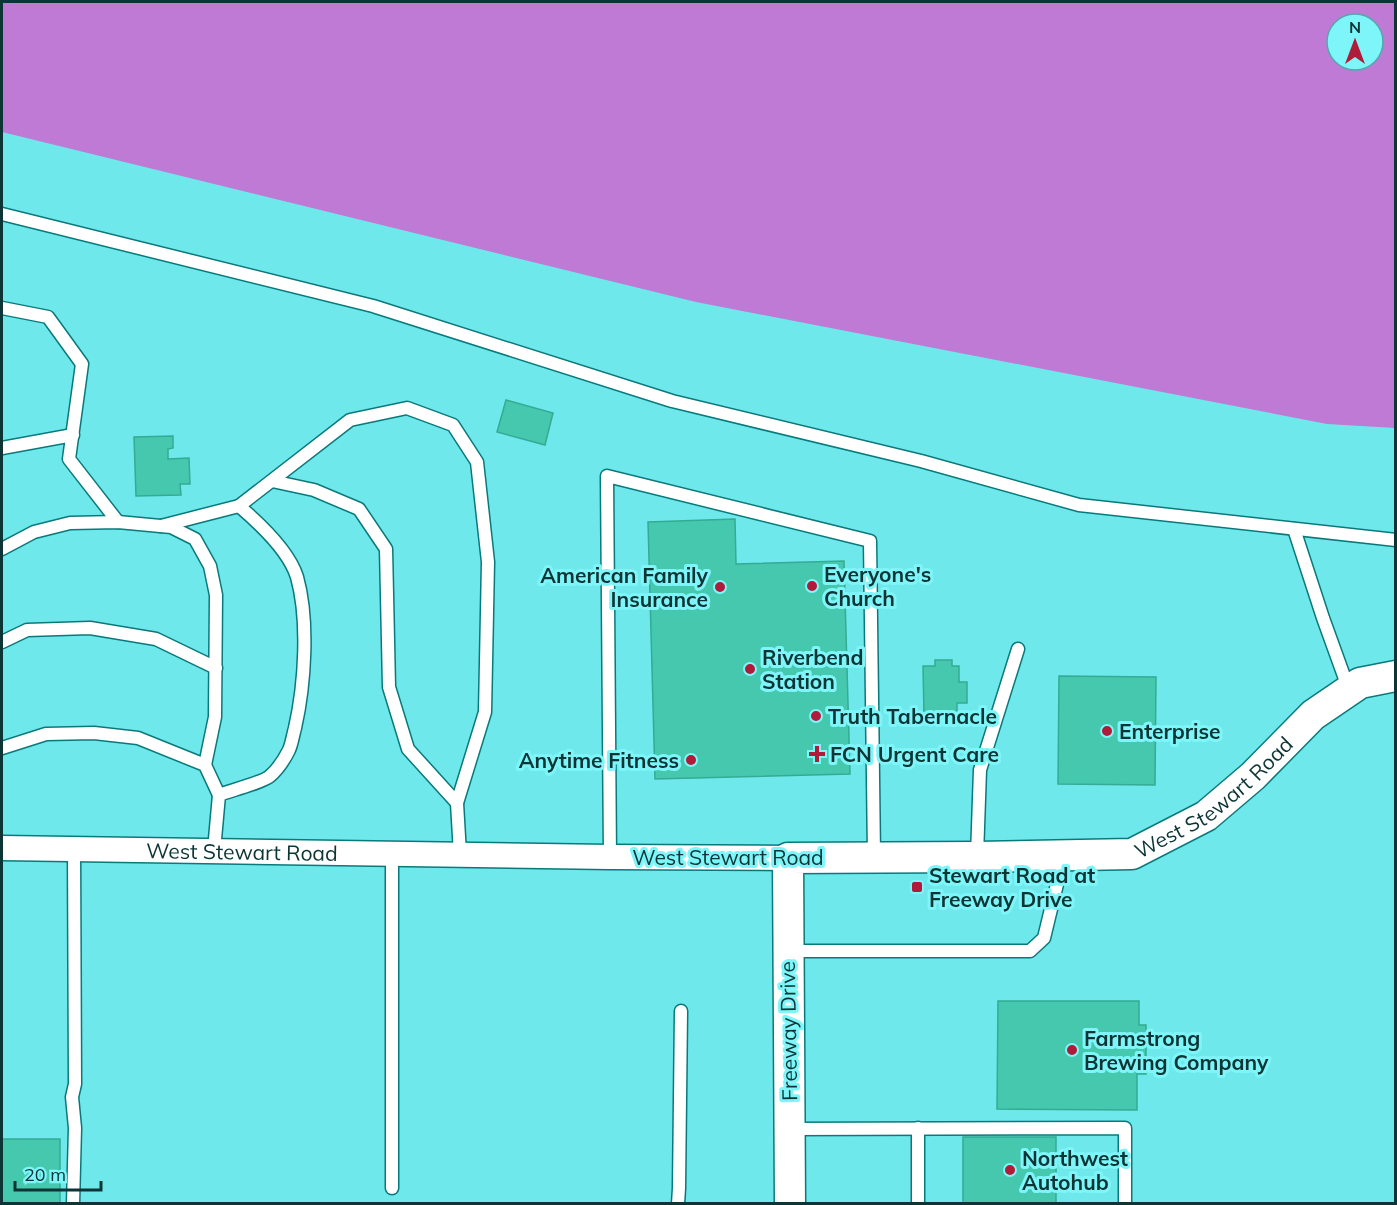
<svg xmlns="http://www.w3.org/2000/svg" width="1397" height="1205" font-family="Mulish,sans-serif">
  <rect width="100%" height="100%" fill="#6fe8eb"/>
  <path fill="#bf7ad5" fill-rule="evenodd" d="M2 2H1395V428L1327 424 696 302 2 132ZM1337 24H1373V60H1337Z"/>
  <g fill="#46c8af" stroke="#34ab94" stroke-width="1.5">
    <path d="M506 400 553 413 545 445 497 432Z"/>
    <path d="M173 436V448L168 449V459L189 458 190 484H180L181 495 136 496 134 437Z"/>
    <path d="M735 519 736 564 844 561 850 774 655 779 648 522Z"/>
    <path d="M935 660H952V666H959V682H967V703H957V718H941V725L928 726V716H924L923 666H935Z"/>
    <path d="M1059 676 1156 677 1155 785 1058 784Z"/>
    <path d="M998 1001H1139V1025H1146V1074H1137V1110L997 1109Z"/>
    <rect x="963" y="1137" width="93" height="67"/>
    <rect x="2" y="1139" width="58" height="65"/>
  </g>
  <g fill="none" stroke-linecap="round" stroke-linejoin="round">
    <defs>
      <g id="service">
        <path d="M2 214 373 306 672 401 921 461 1079 505 1396 540"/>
        <path d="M2 308 48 317 82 364 69 459 118 522"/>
        <path d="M2 448 73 435"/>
        <path d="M272 481 314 490 359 509 386 549 389 687 408 749 457 803"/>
        <path d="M161 526 239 506 350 420 407 408 453 425 477 462 488 562 485 712 457 803 460 854"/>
        <path d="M1294 529 1323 618 1349 690"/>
        <path d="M2 549 34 532 70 523 118 522 171 527 195 539 210 566 216 595 215 717 205 765"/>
        <path d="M2 642 27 630 90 628 156 639 216 668"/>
        <path d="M2 748 46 734 94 733 138 738 205 765 219 795"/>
        <path d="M214 850 219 795C229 791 264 782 270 776 277 770 285 758 289 750 292 743 293 735 295 728 305 684 309 620 297 577 289 551 259 523 239 506"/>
        <path d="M392 853V1188"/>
        <path d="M977 856 980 770 1018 649"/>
        <path d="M610 857 607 476 870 541 874 856"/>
        <path d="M789 951H1030L1044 938 1058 880 1057 855"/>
        <path d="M790 1129 1125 1128V1204"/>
        <path d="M73 1204 75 1128 72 1097 75 1084 74 848"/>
        <path d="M678 1204 679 1188 681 1011"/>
        <path d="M918 1204V1128"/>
      </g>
      <g id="minor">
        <path id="s1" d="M2 848 610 857 788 858"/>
      </g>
      <g id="tertiary">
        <path id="s2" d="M790 1204 788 858 977 857 1132 854 1206 816 1253 776 1313 715 1360 683 1396 676"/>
      </g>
    </defs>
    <use href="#service" stroke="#0a797b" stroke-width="15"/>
    <use href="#minor" stroke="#0a797b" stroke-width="27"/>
    <use href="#tertiary" stroke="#0a797b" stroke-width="33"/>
    <use href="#service" stroke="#fff" stroke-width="12"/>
    <use href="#minor" stroke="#fff" stroke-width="24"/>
    <use href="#tertiary" stroke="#fff" stroke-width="30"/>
  </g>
  <g fill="#af1b38" stroke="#7ef6f9" stroke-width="2">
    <circle cx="812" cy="586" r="6"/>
    <circle cx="720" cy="587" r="6"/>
    <circle cx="750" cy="669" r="6"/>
    <circle cx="816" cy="716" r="6"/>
    <circle cx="1107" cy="731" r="6"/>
    <path d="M814 745h6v6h6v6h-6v6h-6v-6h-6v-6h6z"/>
    <circle cx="691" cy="760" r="6"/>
    <rect x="911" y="881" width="12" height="12" rx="3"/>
    <circle cx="1072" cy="1050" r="6"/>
    <circle cx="1010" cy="1170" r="6"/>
  </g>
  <g text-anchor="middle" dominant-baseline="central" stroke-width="6" stroke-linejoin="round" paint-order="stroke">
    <g font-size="21" font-weight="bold" fill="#0d3536" stroke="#7ef6f9" text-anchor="start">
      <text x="824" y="574">Everyone's<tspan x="824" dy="24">Church</tspan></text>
      <text x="708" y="575" text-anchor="end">American Family<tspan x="708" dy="24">Insurance</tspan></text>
      <text x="762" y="657">Riverbend<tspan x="762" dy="24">Station</tspan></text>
      <text x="828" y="716">Truth Tabernacle</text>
      <text x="1119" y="731">Enterprise</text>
      <text x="830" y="754">FCN Urgent Care</text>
      <text x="679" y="760" text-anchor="end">Anytime Fitness</text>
      <text x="929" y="875">Stewart Road at<tspan x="929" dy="24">Freeway Drive</tspan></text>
      <text x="1084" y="1038">Farmstrong<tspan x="1084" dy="24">Brewing Company</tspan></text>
      <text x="1022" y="1158">Northwest<tspan x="1022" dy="24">Autohub</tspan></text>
    </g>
    <g font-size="21" fill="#0d3536" stroke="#7ef6f9">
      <text stroke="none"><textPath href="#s2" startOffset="790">West Stewart Road</textPath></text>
      <text stroke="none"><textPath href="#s1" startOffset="240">West Stewart Road</textPath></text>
      <text x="728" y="857">West Stewart Road</text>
      <text transform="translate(788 1031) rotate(-91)">Freeway Drive</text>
    </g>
  </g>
  <rect width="1397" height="1205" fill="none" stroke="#0d3536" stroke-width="6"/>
  <g transform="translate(1355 42)"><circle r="28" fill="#7ef6f9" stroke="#51a9ab" stroke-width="1.5"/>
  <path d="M0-4.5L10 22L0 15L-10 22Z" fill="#af1b38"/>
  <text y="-9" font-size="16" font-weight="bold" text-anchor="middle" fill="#0d3536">N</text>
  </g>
  <path d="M15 1181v9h86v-9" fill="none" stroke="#0d3536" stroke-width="3"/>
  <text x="24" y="1181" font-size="18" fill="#0d3536" stroke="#7ef6f9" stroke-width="4.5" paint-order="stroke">20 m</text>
</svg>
